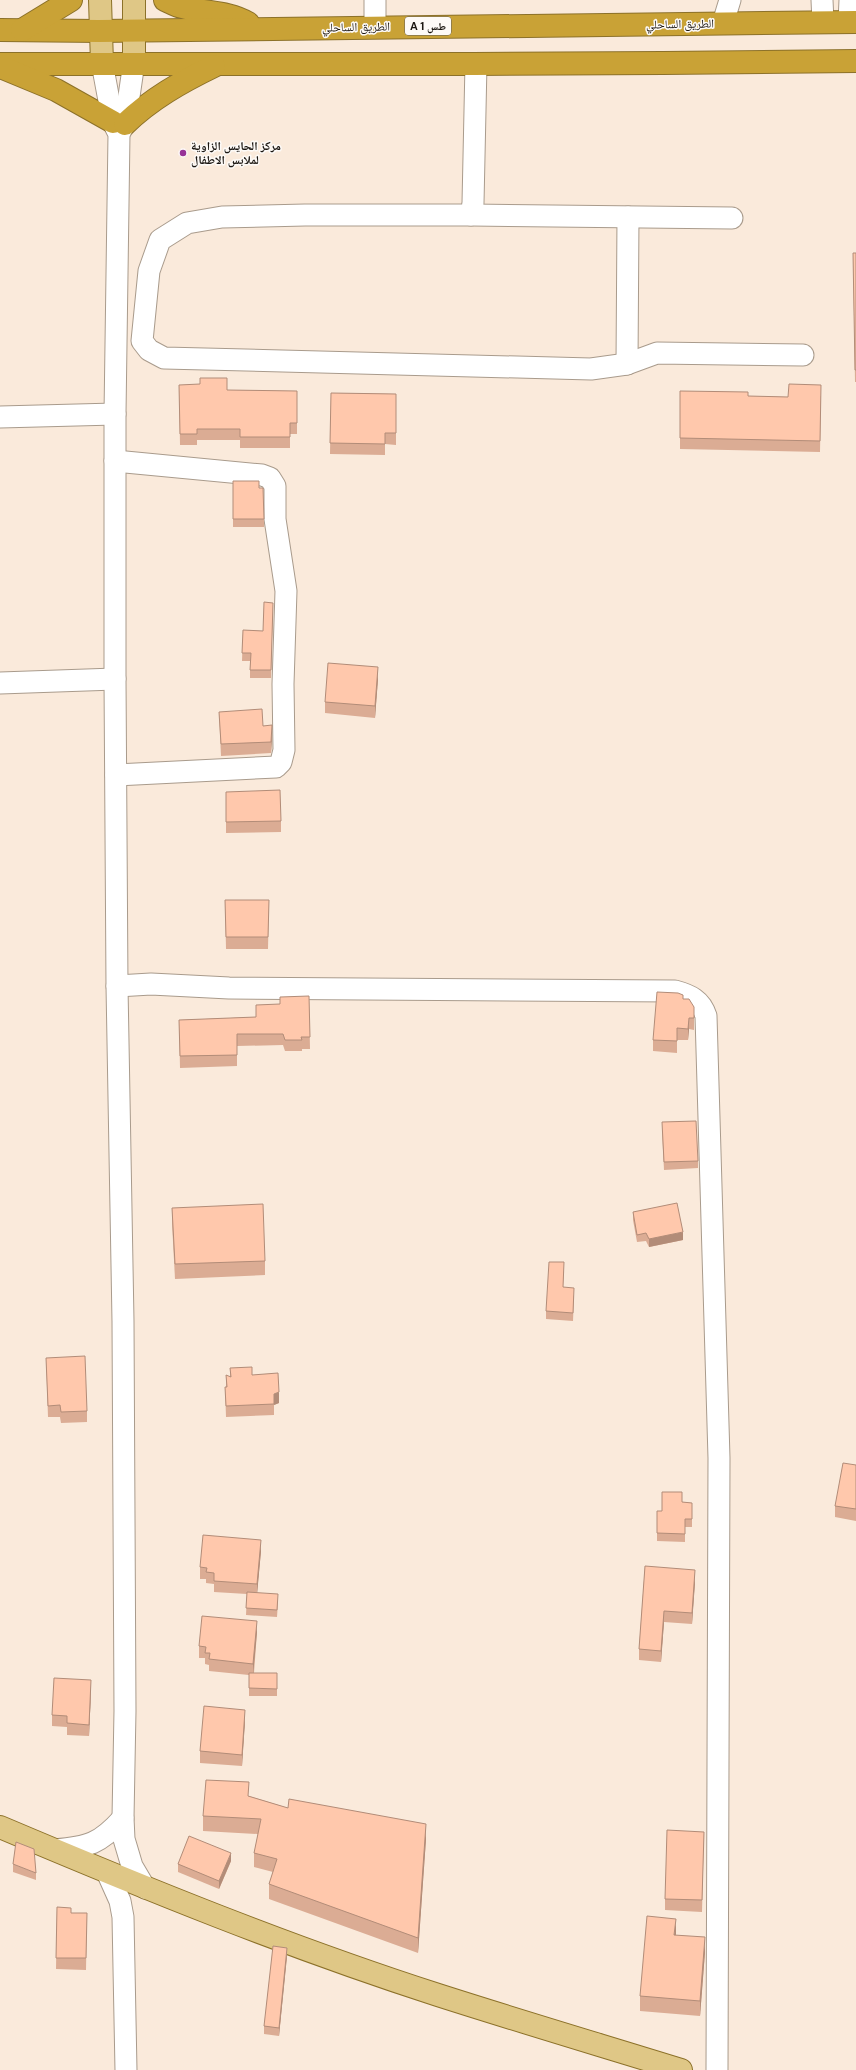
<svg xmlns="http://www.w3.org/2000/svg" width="856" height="2070" font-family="'DM Sans','Noto Naskh Arabic',sans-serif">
  <rect width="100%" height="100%" fill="#faeadb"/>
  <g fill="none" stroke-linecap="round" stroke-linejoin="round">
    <defs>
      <g id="minor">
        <path d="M822 0 823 22"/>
        <path d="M849 22 850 0"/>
        <path d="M723 23 730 0"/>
        <path d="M375 27V0"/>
        <path d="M102 63 113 122 119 134 115 414V679L117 986 123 1321 125 1711 123 1818 124 1839 132 1866 145 1888"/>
        <path d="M476 64 473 203 471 215H305L222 217 187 223 160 240 149 271 142 341 149 350 164 358 591 369 627 364 657 353 803 355"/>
        <path d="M119 133 125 124 134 62"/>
        <path d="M471 215 732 218"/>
        <path d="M627 364 628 217"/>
        <path d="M0 417 115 414"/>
        <path d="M115 461 262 475 270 478 275 486V519L286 591 283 684 284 750 281 762 276 767 116 775"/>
        <path d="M0 683 115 679"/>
        <path d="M117 986 151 984 229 988 675 991C690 995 701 1000 706 1016L719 1458 717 2070"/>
        <path d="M55 1850C88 1847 100 1844 123 1818"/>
        <path d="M107 1872 120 1901 123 1917 126 2070"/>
      </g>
      <g id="major">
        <path d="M100 0 102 63"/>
        <path d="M134 0V62"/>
        <path d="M0 1827C144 1888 289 1947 438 1995 519 2021 600 2045 681 2070"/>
      </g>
      <g id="highway">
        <path d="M165 0C170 2 176 6 182 7 204 13 228 11 248 23"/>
        <path d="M0 30 99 31 856 22"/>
        <path d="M22 30 71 0"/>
        <path d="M0 64C158 63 315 65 473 64 601 64 728 62 856 61"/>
        <path d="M3 68 56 90 113 122"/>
        <path d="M125 124C151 99 181 82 214 66"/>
      </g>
    </defs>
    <use href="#minor" stroke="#a99b8c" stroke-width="23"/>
    <use href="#major" stroke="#8c7129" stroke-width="24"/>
    <use href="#highway" stroke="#8c7129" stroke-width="24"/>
    <use href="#minor" stroke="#fff" stroke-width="21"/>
    <use href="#major" stroke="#dfc786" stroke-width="22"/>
    <use href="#highway" stroke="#c9a236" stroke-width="22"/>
  </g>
  <g fill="#dbac94">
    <path d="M853 253H856V382H855Z"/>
    <path d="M179 385 227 390 297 391V434H290V448H240V440H197V445H180Z"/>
    <path d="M680 391 748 396 788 397 821 396 820 452 680 449Z"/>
    <path d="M331 393 396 394V445L385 444V455L330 454Z"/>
    <path d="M233 481 259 488 264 519V527H233Z"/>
    <path d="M273 603 271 678H250V661H242L243 630 263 631Z"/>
    <path d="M378 679 375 718 325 713V702Z"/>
    <path d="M219 712 263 726 272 737 271 753 221 756Z"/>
    <path d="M226 792 281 821V832L226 833Z"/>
    <path d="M225 900H269L268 949H226Z"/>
    <path d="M309 996 310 1049H302V1051H285L283 1045 237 1046V1066L180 1068 179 1020 256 1017 280 1004Z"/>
    <path d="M683 999 694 1007V1030L689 1029 688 1040H677V1053L653 1051V1040Z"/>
    <path d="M662 1130 698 1161V1168L664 1170Z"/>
    <path d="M172 1208 265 1261V1275L175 1279 172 1223Z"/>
    <path d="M633 1212 683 1240 649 1247 646 1241 637 1242 633 1220Z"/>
    <path d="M564 1270 563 1287 574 1296 573 1321 546 1319V1311Z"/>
    <path d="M46 1358 87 1411V1422L61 1423 60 1417H48Z"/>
    <path d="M230 1368 252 1375 279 1403 274 1405V1415L226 1417 225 1387H226V1375L230 1377Z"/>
    <path d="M856 1465V1521L835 1517V1506Z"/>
    <path d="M682 1502 692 1503V1527H685V1542L657 1541V1511H662Z"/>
    <path d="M261 1551 257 1593 278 1602 277 1617 246 1615 247 1594 214 1592V1584L206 1583V1579H200V1567Z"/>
    <path d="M645 1566 695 1582 692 1624 664 1622 661 1662 639 1660V1649Z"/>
    <path d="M257 1632 254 1673H277V1696H249V1675L209 1671V1665L205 1664V1658H199V1646Z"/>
    <path d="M91 1691 89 1736 67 1735V1727L52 1726V1715Z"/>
    <path d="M245 1721 242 1766 200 1763V1751Z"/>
    <path d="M249 1796 288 1808 426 1839 418 1953 269 1899V1884L273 1872 254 1867V1853L258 1834 203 1831V1816Z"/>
    <path d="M704 1832 702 1912 665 1910V1899Z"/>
    <path d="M231 1861 219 1889 178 1872V1864Z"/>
    <path d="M13 1864 36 1873V1880L13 1872Z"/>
    <path d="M57 1907 71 1913H87L86 1970 56 1969Z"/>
    <path d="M675 1935 705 1952 700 2016 640 2011V1996Z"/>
    <path d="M287 1956 279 2036 264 2034V2026Z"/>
  </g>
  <g fill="#b28c78">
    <path d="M378 667V679L375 718V706Z"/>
    <path d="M272 725V737L271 753V742Z"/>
    <path d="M689 1018V1029L688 1040V1029Z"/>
    <path d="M683 1232V1240L649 1247V1239Z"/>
    <path d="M279 1392V1403L274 1405V1394Z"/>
    <path d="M261 1540V1551L257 1595V1584Z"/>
    <path d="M695 1570V1582L692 1624V1613Z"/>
    <path d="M664 1611V1622L661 1662V1651Z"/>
    <path d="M257 1621V1632L253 1675V1664Z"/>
    <path d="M91 1680V1691L89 1736V1725Z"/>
    <path d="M245 1710V1721L242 1766V1755Z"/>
    <path d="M426 1824V1839L418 1953V1938Z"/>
    <path d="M231 1853V1861L219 1889V1881Z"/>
    <path d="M676 1919V1934L674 1950V1935Z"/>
    <path d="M705 1937V1952L700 2016V2001Z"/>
    <path d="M287 1948V1956L279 2036V2028Z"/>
  </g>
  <g fill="#ffc8ac" stroke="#b28c78">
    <path d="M853 253H856V370H855Z"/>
    <path d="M200 378H227V390L297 391V423H290V437H240V429H197V434H180L179 385 200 384Z"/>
    <path d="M789 384 821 385 820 441 680 438V391L748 392V396L788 397Z"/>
    <path d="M331 393 396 394V433H385V444L330 443Z"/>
    <path d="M233 481H259V488H263L264 519H233Z"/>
    <path d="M264 602 273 603 271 670H250L251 653H242L243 630 263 631Z"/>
    <path d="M328 663 378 667 375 706 325 702Z"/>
    <path d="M262 709 263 726 272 725 271 742 221 744 219 712Z"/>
    <path d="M280 790 281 821 226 822V792Z"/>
    <path d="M225 900H269L268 937H226Z"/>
    <path d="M657 992 678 993 683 995V999H689L694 1007V1018H689L688 1029 677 1028V1041L653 1040Z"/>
    <path d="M309 996 310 1037H301L302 1040H285L283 1034H237V1055L180 1056 179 1020 256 1017V1005L280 1004V997Z"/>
    <path d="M696 1121 698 1161 664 1162 662 1122Z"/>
    <path d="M677 1203 683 1232 649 1239 646 1233 637 1235 633 1212Z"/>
    <path d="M263 1204 265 1261 175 1264 172 1208Z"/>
    <path d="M549 1262H564L563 1287 574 1288 573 1313 546 1311Z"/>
    <path d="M85 1356 87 1411 61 1412 60 1405 48 1406 46 1358Z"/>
    <path d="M252 1367V1375L278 1373 279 1392 274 1394V1404L226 1406 225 1387H227L226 1375 231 1377 230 1368Z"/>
    <path d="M843 1463 856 1465V1509L835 1506Z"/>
    <path d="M662 1492H682V1502L692 1503V1519H685V1534L657 1533V1511H662Z"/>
    <path d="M203 1535 261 1540 257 1584 214 1581V1573L206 1572 207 1568 200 1567Z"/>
    <path d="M645 1566 695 1570 692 1613 664 1611 661 1651 639 1649Z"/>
    <path d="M247 1592 278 1594 277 1610 246 1608Z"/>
    <path d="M202 1616 257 1621 253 1664 209 1659 210 1653H205L206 1647 199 1646Z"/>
    <path d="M249 1673H277V1689L249 1688Z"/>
    <path d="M54 1678 91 1680 89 1725 67 1723V1716L52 1715Z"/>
    <path d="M204 1706 245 1710 242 1755 200 1751Z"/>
    <path d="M206 1780 249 1782 248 1796 288 1808 289 1799 426 1824 418 1938 269 1884 277 1859 254 1853 261 1819 203 1816Z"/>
    <path d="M667 1830 704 1832 702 1900 665 1899Z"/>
    <path d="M189 1836 231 1853 219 1881 178 1864Z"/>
    <path d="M16 1842 34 1849 36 1873 13 1864Z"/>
    <path d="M57 1907 71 1908V1913H87L86 1958H56Z"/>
    <path d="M647 1916 676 1919 674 1935 705 1937 700 2001 640 1996Z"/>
    <path d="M273 1946 287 1948 279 2028 264 2026Z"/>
  </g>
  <circle fill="#973297" stroke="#fdfaf7" stroke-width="1.5" cx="183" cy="153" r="4"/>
  <g text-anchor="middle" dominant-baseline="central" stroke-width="3" stroke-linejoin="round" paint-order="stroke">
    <rect fill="#fdfaf7" stroke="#5f5a56" stroke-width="1" x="405" y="17" width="46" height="18" rx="3"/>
    <g font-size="11" font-weight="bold" fill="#1b1611">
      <text x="428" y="26">A 1 طس</text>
    </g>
    <g font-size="12" fill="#1b1611" stroke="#fdfaf7">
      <text transform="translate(680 24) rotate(-1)">الطريق الساحلي</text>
      <text transform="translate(356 27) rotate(-1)">الطريق الساحلي</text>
    </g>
    <g font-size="12" font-weight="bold" fill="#1b1611" stroke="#fdfaf7" text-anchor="start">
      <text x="191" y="146">مركز الحايس الزاوية<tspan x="191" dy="14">لملابس الاطفال</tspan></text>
    </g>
  </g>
</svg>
